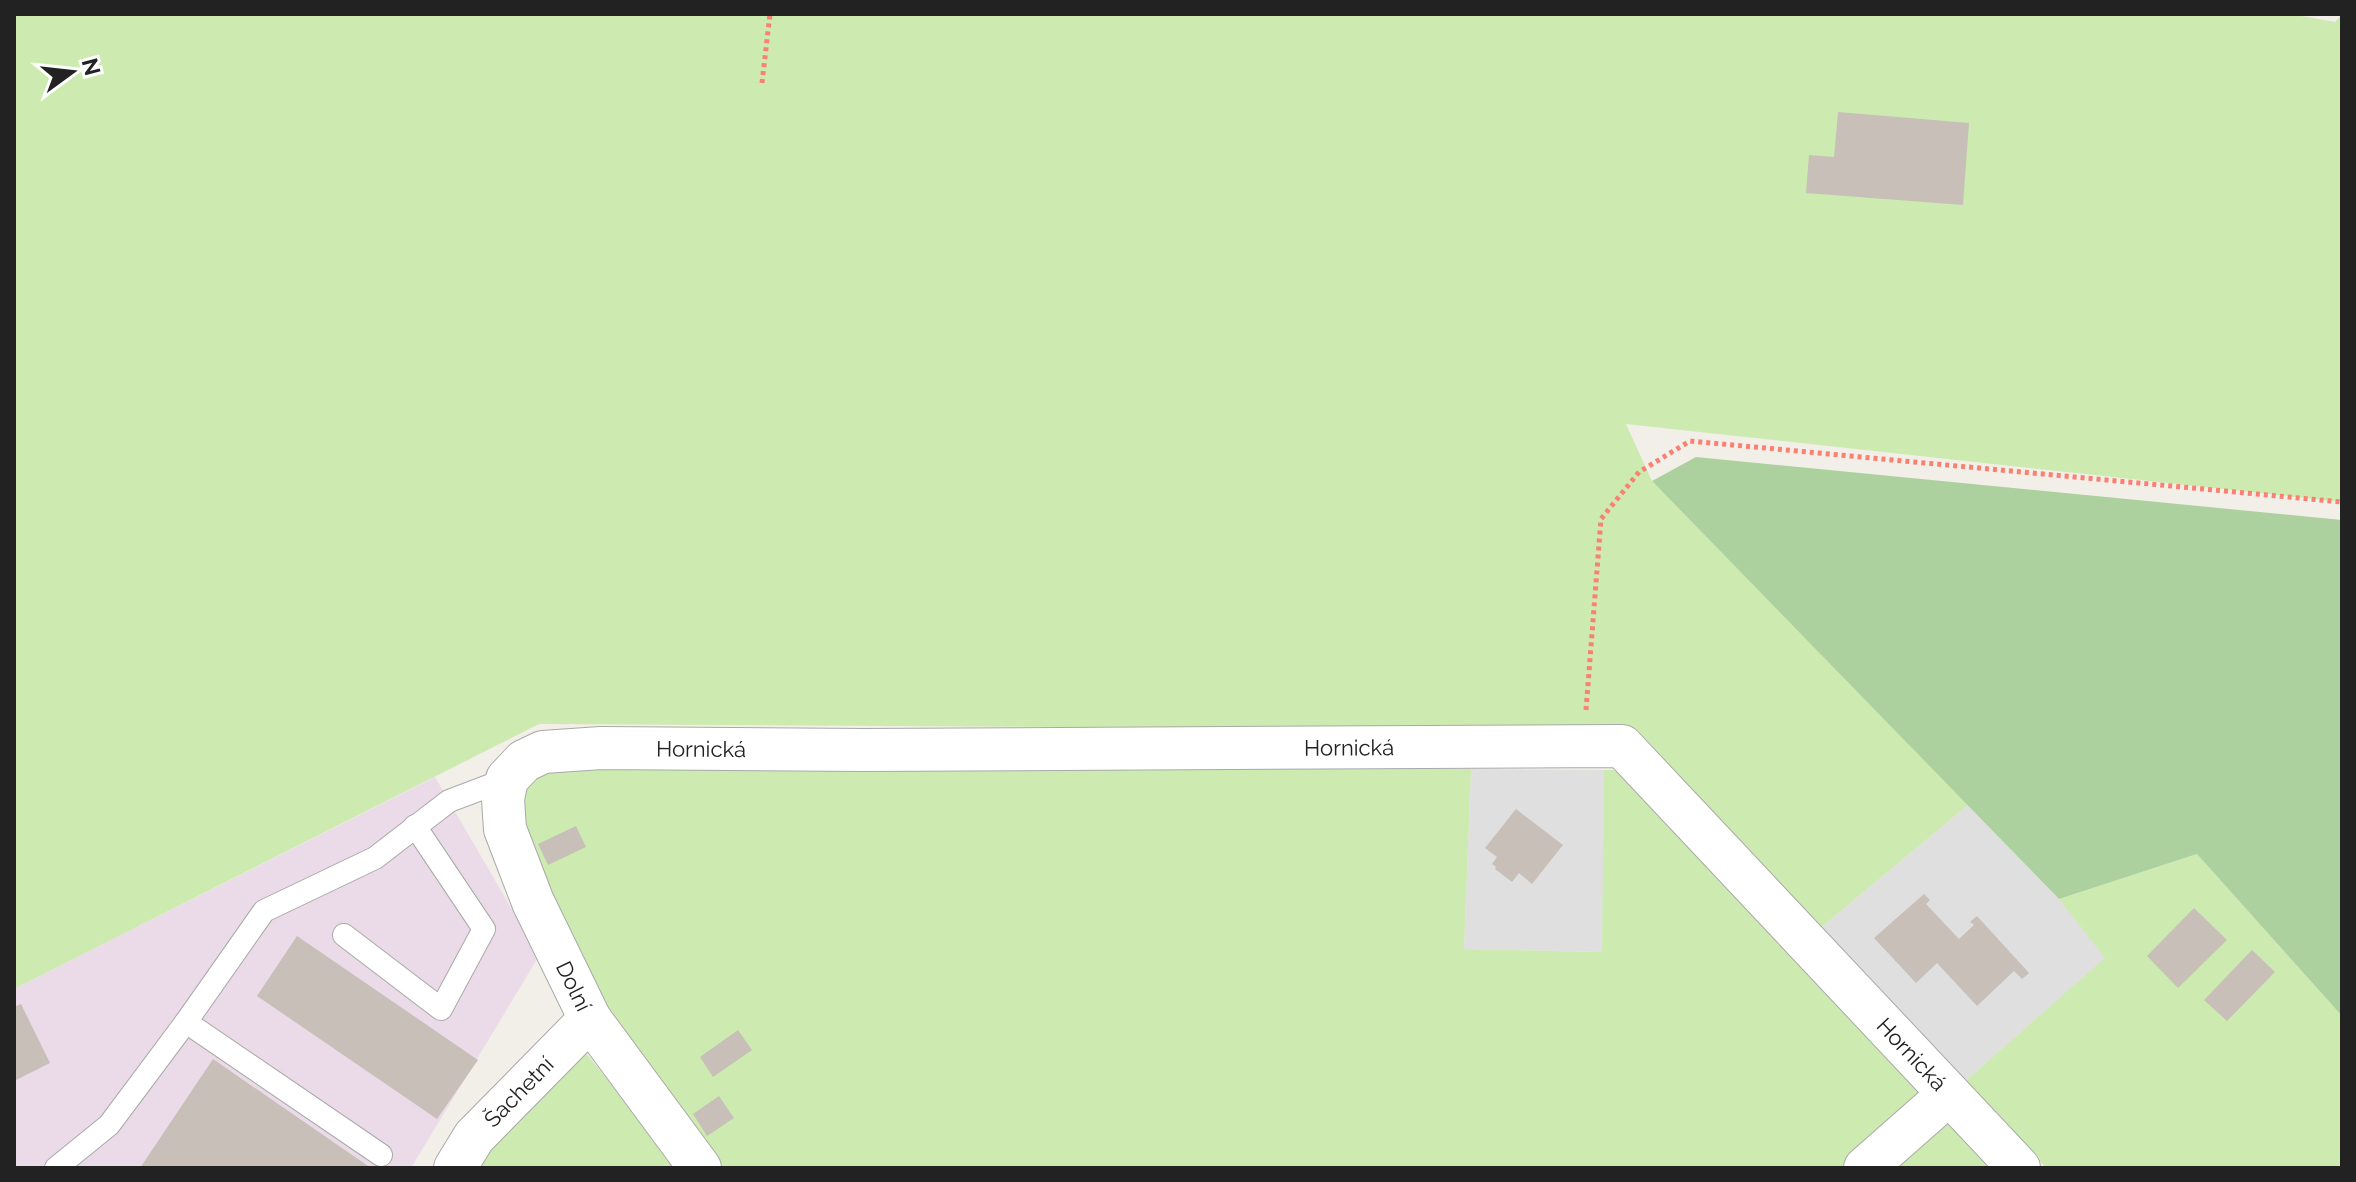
<svg xmlns="http://www.w3.org/2000/svg" width="2356" height="1182" font-family="Raleway,sans-serif">
  <rect width="100%" height="100%" fill="#f2efe9"/>
  <g fill="#e0dfdf">
    <path d="M1471 769 1604 770 1603 952 1464 949Z"/>
    <path d="M1968 805 2059 899 2106 958 1964 1082 1818 930Z"/>
  </g>
  <path fill="#ebdbe8" d="M435 777 539 956 411 1168H14V989Z"/>
  <g fill="#cdebb0">
    <path d="M14 14H2290L2335 22 2342 14V502L1626 424 1652 481 1968 805 1818 930 1626 730 539 724 14 989Z"/>
    <path d="M534 766 1471 769 1464 949 1602 952 1604 770H1630L1993 1168H700L590 1019 516 800Z"/>
    <path d="M2197 854 2342 1016V1168H2046L1964 1082 2105 958 2059 899Z"/>
    <path d="M586 1053 676 1164 668 1168H466L555 1076Z"/>
  </g>
  <path fill="#add19e" d="M1696 457 2342 520V1016L2197 854 2059 899 1652 481Z"/>
  <g fill="#c7bfb8">
    <path d="M1838 112 1969 123 1963 205 1806 193 1809 155 1834 157Z"/>
    <path d="M1516 809 1563 845 1532 884 1519 873 1512 882 1495 869 1496 867 1492 864 1497 857 1485 848Z"/>
    <path d="M576 826 586 847 548 865 538 844Z"/>
    <path d="M1924 894 1930 900 1926 904 1959 939 1974 925 1970 922 1977 916 2029 973 2022 979 2014 971 1977 1006 1937 963 1916 983 1874 938Z"/>
    <path d="M2194 908 2227 940 2178 988 2147 956Z"/>
    <path d="M297 936 478 1060 437 1119 257 996Z"/>
    <path d="M2252 950 2275 972 2227 1021 2204 1000Z"/>
    <path d="M21 1004 50 1063 14 1081V1007Z"/>
    <path d="M738 1030 752 1050 713 1077 700 1057Z"/>
    <path d="M213 1059 371 1168H140Z"/>
    <path d="M719 1096 734 1118 707 1136 693 1114Z"/>
  </g>
  <g fill="none" stroke-linecap="round" stroke-linejoin="round">
    <defs>
      <g id="lane">
        <path d="M344 935 441 1009 484 929 415 826"/>
        <path d="M186 1022 381 1155"/>
        <path d="M56 1168 109 1125 186 1022 264 911 375 858 449 801 507 779"/>
      </g>
      <g id="street">
        <path id="s1" d="M455 1168 474 1137 590 1019"/>
        <path id="s2" d="M700 1168 590 1019 533 902 505 829 503 799 507 779 524 761 543 752 601 748 863 750 1622 746 2019 1168"/>
        <path d="M1865 1168 1949 1094"/>
      </g>
    </defs>
    <use href="#lane" stroke="#a9a9a9" stroke-width="24"/>
    <use href="#street" stroke="#a9a9a9" stroke-width="44"/>
    <g stroke="#fa8072" stroke-width="5" stroke-dasharray="4 4" stroke-linecap="butt">
      <path d="M762 83 770 14"/>
      <path d="M1586 710 1601 519 1639 472 1690 441 2342 502"/>
    </g>
    <use href="#lane" stroke="#fff" stroke-width="22"/>
    <use href="#street" stroke="#fff" stroke-width="42"/>
  </g>
  <g text-anchor="middle" dominant-baseline="central" stroke-width="8" stroke-linejoin="round" paint-order="stroke">
    <g font-size="22" fill="#222" stroke="#fff">
      <text stroke="none"><textPath href="#s2" startOffset="1296">Hornická</textPath></text>
      <text stroke="none"><textPath href="#s2" startOffset="648">Hornická</textPath></text>
      <text transform="translate(574 986) rotate(64)">Dolní</text>
      <text stroke="none"><textPath href="#s2" startOffset="1992">Hornická</textPath></text>
      <text stroke="none"><textPath href="#s1" startOffset="100">Šachetní</textPath></text>
    </g>
  </g>
  <rect width="2356" height="1182" fill="none" stroke="#222222" stroke-width="32"/>
  <g transform="translate(72 72) rotate(75)" stroke="#ffffff" stroke-width="6" paint-order="stroke">
  <path d="M0-6L14 30L0 20L-14 30Z" fill="#222222"/>
  <text y="-12" font-size="22" font-weight="bold" text-anchor="middle" fill="#222222">N</text>
  </g>
</svg>
